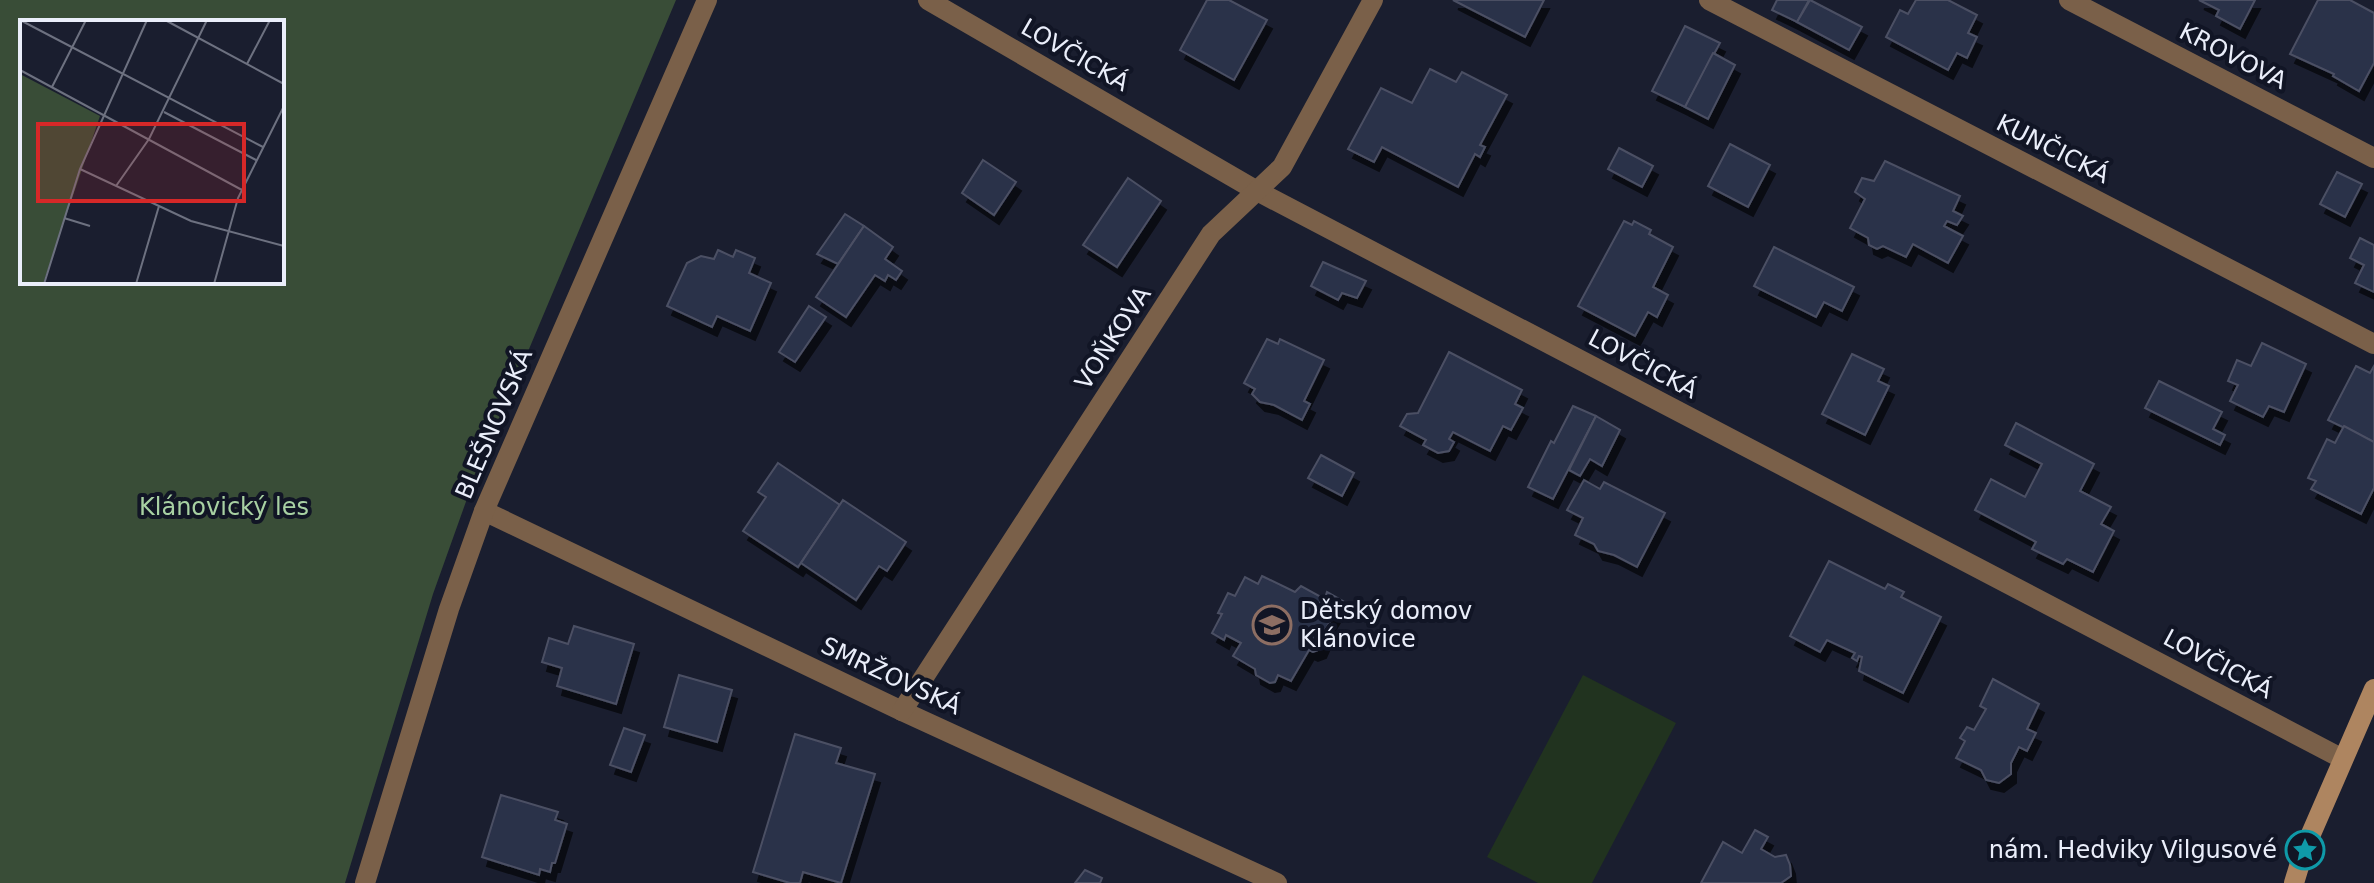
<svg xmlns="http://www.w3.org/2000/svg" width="2374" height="883" font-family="'DejaVu Sans',sans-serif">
  <defs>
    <filter id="shadow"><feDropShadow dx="5" dy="9" stdDeviation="0" flood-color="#0009"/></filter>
  </defs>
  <rect width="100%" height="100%" fill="#1a1e2f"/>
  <path fill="#21331f" d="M1583 675 1676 723 1592 883H1538L1487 857Z"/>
  <path fill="#394d37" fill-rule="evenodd" d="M0 0H676L473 482 433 594 345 883H0ZM22 22H282V282H22Z"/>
  <g fill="#2a3049" stroke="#4b5064" stroke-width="2" filter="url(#shadow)">
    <path d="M1207 0H1229L1267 20 1234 80 1180 50Z"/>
    <path d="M1453 0H1544L1525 37Z"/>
    <path d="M1777 0H1809L1797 22 1772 10Z"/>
    <path d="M1810 0 1862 27 1849 50 1797 22Z"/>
    <path d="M1916 0H1948L1977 15 1968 33 1977 37 1967 58 1957 53 1948 70 1886 37 1900 10 1908 14Z"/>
    <path d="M2199 0H2255L2240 29 2216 16 2219 10Z"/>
    <path d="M2318 0H2350L2374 13V63L2359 91 2333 76 2334 74 2290 54Z"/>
    <path d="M1685 26 1720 43 1685 107 1652 91Z"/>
    <path d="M1713 53 1735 65 1708 119 1685 107Z"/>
    <path d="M1430 69 1456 82 1462 72 1507 95 1480 145 1485 147 1480 157 1475 154 1458 187 1382 147 1374 162 1348 149 1381 88 1412 103Z"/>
    <path d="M1730 144 1770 165 1748 207 1708 186Z"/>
    <path d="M1619 148 1653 166 1642 187 1608 169Z"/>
    <path d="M983 160 1016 182 994 215 962 193Z"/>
    <path d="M1885 161 1960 196 1953 211 1963 216 1957 225 1947 221 1944 226 1963 236 1948 263 1913 244 1906 257 1883 246 1877 249 1869 245 1868 238 1850 228 1865 199 1855 192 1862 178 1874 181Z"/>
    <path d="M2337 172 2362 184 2345 217 2320 204Z"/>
    <path d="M1128 178 1161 201 1117 267 1083 245Z"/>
    <path d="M845 214 864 226 838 264 817 254Z"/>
    <path d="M1624 221 1632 225 1634 221 1651 230 1649 234 1673 247 1653 287 1668 295 1657 317 1648 312 1635 336 1578 306Z"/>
    <path d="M864 226 893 247 885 259 902 271 896 280 888 275 885 281 875 275 846 317 816 297Z"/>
    <path d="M2360 238 2374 245V292L2355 283 2364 265 2350 258Z"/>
    <path d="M1774 247 1854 287 1842 311 1824 302 1816 317 1754 286Z"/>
    <path d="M718 250 733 257 736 250 755 258 749 273 771 283 750 331 717 316 712 327 667 306 687 263 701 256 714 259Z"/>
    <path d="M1323 262 1366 281 1357 298 1342 293 1338 300 1311 286Z"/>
    <path d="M809 306 826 317 795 362 779 352Z"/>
    <path d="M1267 339 1278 344 1280 339 1324 360 1304 401 1310 404 1302 420 1274 405 1260 402 1252 394 1255 389 1244 383Z"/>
    <path d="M2262 343 2306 364 2284 412 2269 406 2263 417 2230 401 2238 385 2228 381 2237 360 2251 366Z"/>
    <path d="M1449 352 1522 390 1515 404 1523 408 1511 430 1503 426 1490 451 1453 432 1449 439 1454 442 1449 451 1438 453 1423 445 1426 440 1400 426 1407 414 1418 413Z"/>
    <path d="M1852 354 1884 369 1878 381 1889 386 1865 435 1822 414Z"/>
    <path d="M2356 366 2370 373 2374 366V442L2328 420Z"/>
    <path d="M2159 381 2222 412 2213 429 2225 435 2220 445 2145 408Z"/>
    <path d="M1573 406 1596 416 1553 499 1528 487 1551 441 1554 443Z"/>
    <path d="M1596 416 1620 430 1602 466 1590 459 1580 476 1569 470Z"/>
    <path d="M2016 423 2094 464 2080 491 2111 507 2101 524 2114 531 2093 572 2067 559 2063 564 2032 549 2036 542 1975 510 1991 479 2025 497 2042 464 2005 445Z"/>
    <path d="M2344 426 2374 442V488L2361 514 2311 489 2316 481 2308 478 2327 439 2335 443Z"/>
    <path d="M1321 455 1354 473 1342 496 1308 478Z"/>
    <path d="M778 463 840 505 798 567 743 531 766 497 758 492Z"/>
    <path d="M1584 480 1600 489 1604 482 1665 513 1637 567 1614 555 1598 551 1594 544 1575 535 1583 518 1567 510Z"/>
    <path d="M843 500 906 542 887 571 879 566 856 600 801 563Z"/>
    <path d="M1829 561 1885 589 1888 584 1904 592 1901 597 1941 617 1903 693 1859 671 1862 657 1859 656 1857 661 1852 658 1855 653 1827 640 1820 652 1790 636Z"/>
    <path d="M1262 576 1295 592 1301 586 1323 598 1319 604 1322 606 1327 592 1343 601 1323 633 1325 640 1321 649 1313 652 1309 650 1291 681 1278 675 1275 682 1270 683 1256 675 1255 669 1233 656 1241 643 1226 635 1224 640 1212 633 1222 614 1218 613 1228 593 1235 596 1245 577 1258 584Z"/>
    <path d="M574 626 634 644 616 704 557 686 562 668 542 662 549 638 568 644Z"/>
    <path d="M679 675 732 690 717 742 664 727Z"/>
    <path d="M1993 679 2039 704 2027 729 2036 733 2027 751 2019 747 2011 763V774L1999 783 1986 780 1981 770 1956 758 1965 741 1960 738 1967 727 1974 730 1986 709 1980 706Z"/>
    <path d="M624 728 645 735 631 772 610 765Z"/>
    <path d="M795 734 841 748 836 763 875 774 841 883 803 872 800 883H790L753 872Z"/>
    <path d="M501 795 558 812 555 820 567 824 555 863H552L550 872 540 869 539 875 482 857Z"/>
    <path d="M1755 830 1768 837 1761 849 1775 857 1786 855 1790 865 1791 876 1781 883H1701L1723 842 1742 853Z"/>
    <path d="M1085 870 1102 878 1100 883H1075Z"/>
  </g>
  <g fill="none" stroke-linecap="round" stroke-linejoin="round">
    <g stroke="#7a6049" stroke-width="20">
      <path d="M928 0 1257 191 2343 759"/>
      <path d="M1709 0 2374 344"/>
      <path d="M2069 0 2374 158"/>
      <path d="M484 511 902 711 1277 883"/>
      <path d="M902 711 1211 234 1282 167 1373 0"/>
      <path d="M365 883 449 609 484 511 707 0"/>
    </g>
    <path stroke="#ae8560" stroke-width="20" d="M2294 883 2304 850 2374 689"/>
  </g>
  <defs>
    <symbol id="school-ring" viewBox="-11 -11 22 22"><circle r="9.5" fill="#111525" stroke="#8d6e63" stroke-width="1.5"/><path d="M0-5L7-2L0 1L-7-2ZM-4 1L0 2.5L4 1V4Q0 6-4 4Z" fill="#8d6e63"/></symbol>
    <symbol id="sight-ring" viewBox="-11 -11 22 22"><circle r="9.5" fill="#111525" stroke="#0f9aa8" stroke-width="1.5"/><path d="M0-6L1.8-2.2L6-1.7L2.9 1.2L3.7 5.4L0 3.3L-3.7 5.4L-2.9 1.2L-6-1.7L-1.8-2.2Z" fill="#0f9aa8"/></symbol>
  </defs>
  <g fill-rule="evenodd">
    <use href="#school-ring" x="1250" y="603" width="44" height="44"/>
    <use href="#sight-ring" x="2283" y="828" width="44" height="44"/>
  </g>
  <g text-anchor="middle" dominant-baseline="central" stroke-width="8" stroke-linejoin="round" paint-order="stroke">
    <g font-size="24" fill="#eaeefa" stroke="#111525">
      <text transform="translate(1075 55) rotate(30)">LOVČICKÁ</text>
      <text transform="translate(2233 56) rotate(27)">KROVOVA</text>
      <text transform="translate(2053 149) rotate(27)">KUNČICKÁ</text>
      <text transform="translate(1113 338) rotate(-57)">VOŇKOVA</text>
      <text transform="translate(1643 364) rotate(28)">LOVČICKÁ</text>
      <text transform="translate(494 424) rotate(-67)">BLEŠNOVSKÁ</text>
      <text transform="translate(2218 664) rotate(28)">LOVČICKÁ</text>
      <text transform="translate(891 676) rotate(25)">SMRŽOVSKÁ</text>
    </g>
    <g font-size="24" fill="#a8d1a3" stroke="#111525">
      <text x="224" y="507">Klánovický les</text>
    </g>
    <g font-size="24" fill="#eaeefa" stroke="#111525" text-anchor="start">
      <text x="1300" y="611">Dětský domov<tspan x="1300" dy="28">Klánovice</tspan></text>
      <text x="2277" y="850" text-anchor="end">nám. Hedviky Vilgusové</text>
    </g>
  </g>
  <g transform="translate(20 20)">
    <rect width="264" height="264" fill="#1a1e2f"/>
    <path d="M0 54 80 96 23 264H0Z" fill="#394d37"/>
    <path fill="none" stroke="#6d7180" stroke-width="2" d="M0 0 243 127M145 0 264 64M227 44 250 0M0 50 222 170M32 67 66 0M144 92 236 140M60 149 171 201 264 226M96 166 129 119 187 0M44 198 70 206M24 264 60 149 127 0M116 264 139 186M194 264 218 178 264 86"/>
    <path fill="#d62828" fill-opacity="0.15" stroke="#d62828" stroke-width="4" d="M18 104H224V181H18Z"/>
    <rect width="264" height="264" fill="none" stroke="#eaeefa" stroke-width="4"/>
  </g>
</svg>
